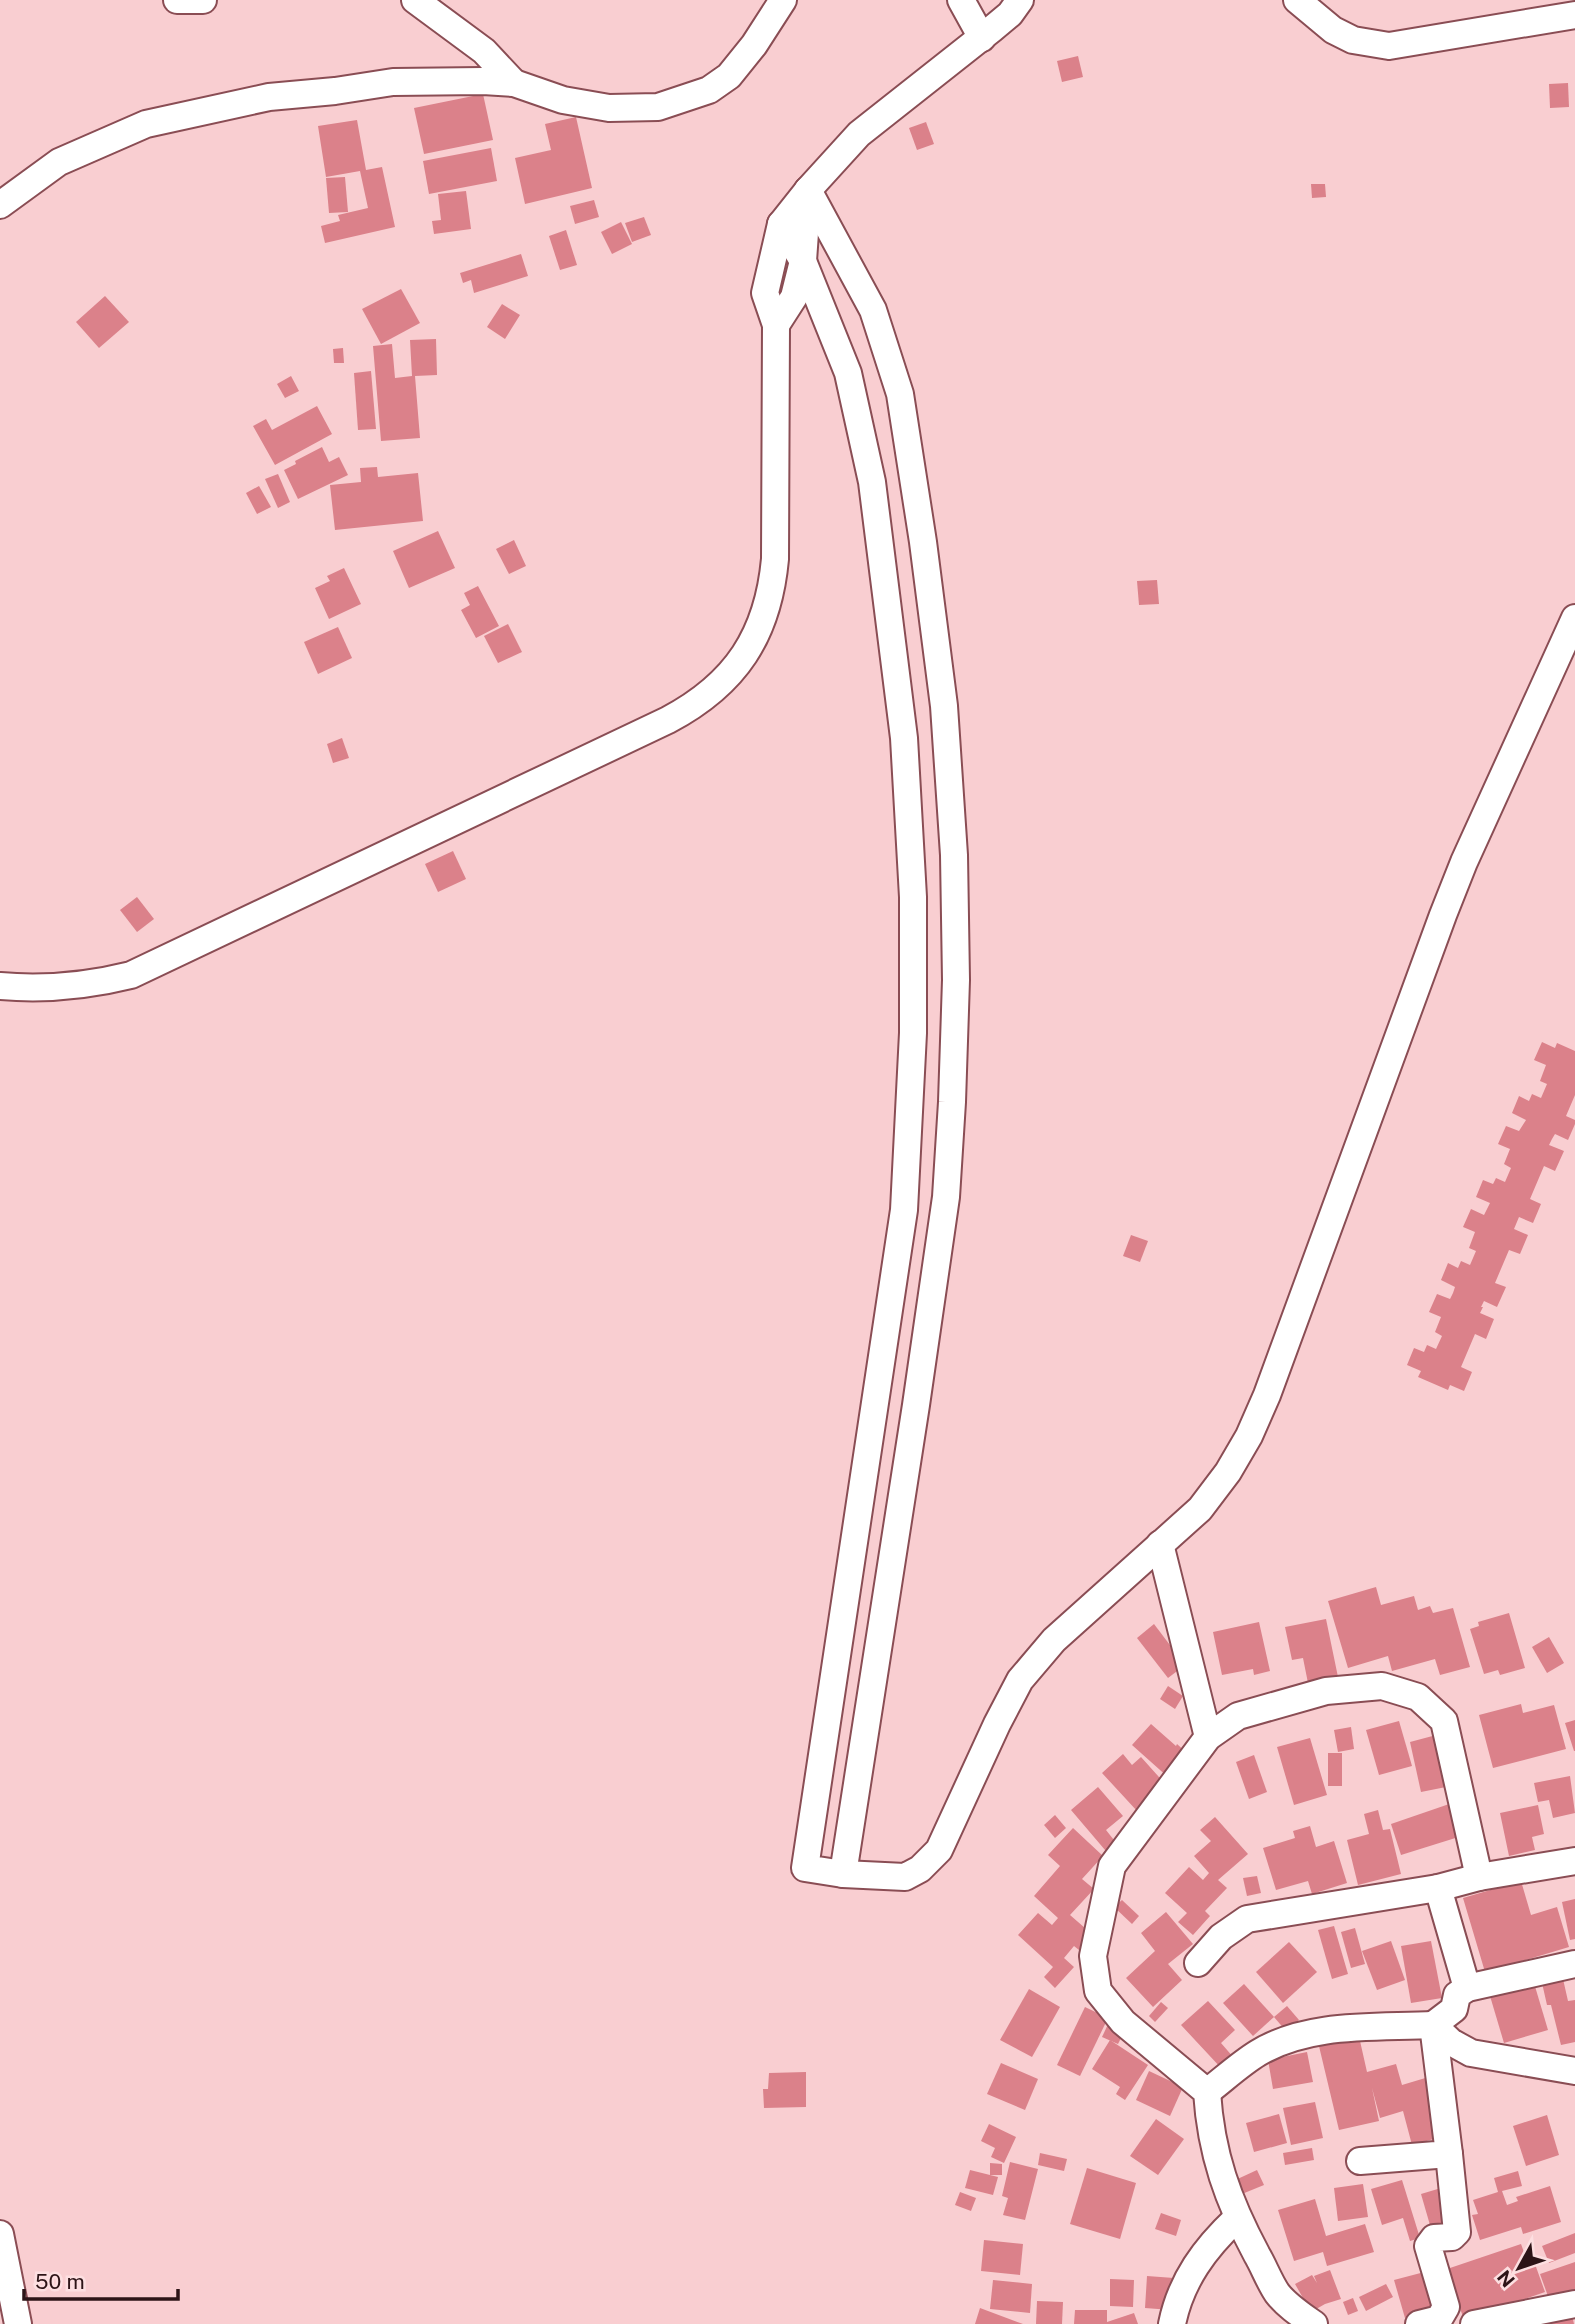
<svg xmlns="http://www.w3.org/2000/svg" width="1575" height="2324" font-family="'Public Sans',sans-serif">
  <rect width="100%" height="100%" fill="#f9ced1"/>
  <g fill="#db818a">
    <path d="M1078 56 1083 77 1062 82 1057 61Z"/>
    <path d="M1568 83 1569 107 1550 108 1549 84Z"/>
    <path d="M483 94 493 140 424 154 414 108Z"/>
    <path d="M576 117 592 188 525 204 515 158 551 150 545 124Z"/>
    <path d="M357 120 366 170 382 167 395 227 325 243 321 226 340 221 338 215 368 208 360 171 326 177 318 126Z"/>
    <path d="M926 122 934 144 917 150 909 128Z"/>
    <path d="M491 148 497 181 429 194 423 161Z"/>
    <path d="M345 177 348 212 329 213 326 178Z"/>
    <path d="M1311 184H1325L1326 197 1312 198Z"/>
    <path d="M466 191 471 229 434 234 432 221 441 220 438 194Z"/>
    <path d="M594 200 599 217 575 224 570 206Z"/>
    <path d="M644 217 651 235 632 242 625 223Z"/>
    <path d="M621 222 632 244 612 254 601 232Z"/>
    <path d="M566 230 577 265 560 270 549 236Z"/>
    <path d="M521 254 528 276 474 293 471 280 463 283 460 273Z"/>
    <path d="M401 289 420 323 381 344 362 309Z"/>
    <path d="M105 296 129 322 99 348 76 322Z"/>
    <path d="M502 304 520 315 505 339 487 327Z"/>
    <path d="M436 339 437 375 415 376 420 438 381 441 373 346 392 344 395 378 412 376 410 340Z"/>
    <path d="M343 348 344 363H334L333 349Z"/>
    <path d="M371 371 376 429 358 430 354 373Z"/>
    <path d="M291 376 299 391 285 398 277 384Z"/>
    <path d="M317 406 332 434 275 465 253 426 266 419 272 430Z"/>
    <path d="M322 447 329 462 339 457 348 475 298 499 284 470 296 464 295 461Z"/>
    <path d="M377 467 378 477 418 473 423 521 335 530 330 485 361 482 360 468Z"/>
    <path d="M278 474 290 502 278 508 265 479Z"/>
    <path d="M259 486 271 507 257 514 246 493Z"/>
    <path d="M438 531 455 568 409 588 393 551Z"/>
    <path d="M514 540 526 566 509 574 496 549Z"/>
    <path d="M344 568 361 604 329 619 315 588 330 581 327 576Z"/>
    <path d="M1157 580 1159 604 1139 605 1137 581Z"/>
    <path d="M478 586 499 626 476 638 461 610 470 605 464 593Z"/>
    <path d="M508 624 522 652 498 663 484 636Z"/>
    <path d="M338 627 352 658 318 674 304 642Z"/>
    <path d="M342 738 349 758 333 763 327 744Z"/>
    <path d="M453 851 466 879 438 892 425 864Z"/>
    <path d="M137 897 154 919 137 932 120 910Z"/>
    <path d="M1542 1042 1555 1048 1557 1043 1575 1051V1095L1566 1116 1575 1120V1124L1568 1140 1555 1134 1552 1139 1549 1145 1564 1151 1555 1171 1544 1166 1530 1199 1541 1204 1533 1223 1519 1217 1514 1229 1528 1235 1520 1254 1509 1250 1495 1283 1506 1287 1497 1307 1484 1301 1481 1307H1483L1480 1313 1494 1319 1486 1339 1475 1334 1461 1367 1472 1372 1464 1391 1450 1385 1448 1390 1418 1377 1421 1371 1407 1365 1414 1348 1424 1352 1427 1345 1436 1349 1442 1336 1435 1332 1441 1317 1429 1312 1437 1294 1450 1299 1453 1293 1455 1287 1441 1280 1448 1263 1458 1268 1461 1261 1470 1265 1476 1251 1469 1248 1475 1232 1463 1227 1471 1209 1484 1215 1490 1203 1476 1197 1483 1180 1493 1184 1496 1178 1505 1182 1511 1168 1504 1164 1510 1149 1498 1144 1506 1126 1519 1131 1526 1120 1512 1113 1519 1096 1529 1101 1532 1094 1541 1098 1547 1084 1540 1081 1546 1065 1534 1060Z"/>
    <path d="M1131 1235 1148 1241 1140 1262 1123 1256Z"/>
    <path d="M1376 1587 1381 1605 1414 1596 1418 1610 1430 1606 1433 1613 1453 1608 1470 1667 1440 1675 1435 1659 1392 1671 1388 1656 1348 1668 1328 1601Z"/>
    <path d="M1509 1613 1525 1668 1500 1675 1498 1670 1484 1674 1470 1629 1479 1626 1478 1622Z"/>
    <path d="M1326 1619 1338 1677 1308 1683 1303 1658 1292 1660 1285 1627Z"/>
    <path d="M1259 1622 1270 1671 1254 1675 1253 1669 1222 1675 1213 1632Z"/>
    <path d="M1154 1624 1185 1665 1168 1678 1137 1638Z"/>
    <path d="M1549 1637 1564 1663 1547 1673 1532 1647Z"/>
    <path d="M1168 1686 1183 1696 1175 1709 1160 1699Z"/>
    <path d="M1521 1704 1523 1713 1554 1705 1566 1749 1493 1768 1479 1715Z"/>
    <path d="M1575 1720V1751H1574L1565 1723Z"/>
    <path d="M1399 1721 1412 1766 1379 1775 1366 1730Z"/>
    <path d="M1151 1724 1176 1746 1177 1744 1189 1755 1169 1778 1132 1745Z"/>
    <path d="M1351 1727 1354 1749 1338 1752 1334 1730Z"/>
    <path d="M1440 1734 1451 1786 1421 1792 1410 1742Z"/>
    <path d="M1310 1738 1327 1795 1294 1805 1277 1747Z"/>
    <rect x="1328" y="1753" width="14" height="33"/>
    <path d="M1123 1754 1132 1765 1141 1757 1167 1786 1138 1812 1102 1773Z"/>
    <path d="M1254 1755 1267 1792 1249 1799 1236 1762Z"/>
    <path d="M1570 1776 1575 1813 1553 1818 1549 1800 1538 1802 1534 1783Z"/>
    <path d="M1098 1787 1123 1816 1106 1830 1121 1849 1111 1857 1071 1810Z"/>
    <path d="M1455 1802 1465 1835 1401 1855 1391 1824Z"/>
    <path d="M1538 1805 1544 1834 1532 1837 1535 1850 1509 1856 1500 1813Z"/>
    <path d="M1378 1810 1383 1830 1390 1829 1401 1874 1358 1885 1347 1840 1369 1834 1364 1814Z"/>
    <path d="M1055 1815 1066 1828 1055 1838 1044 1825Z"/>
    <path d="M1215 1817 1248 1854 1218 1880 1227 1888 1205 1911 1210 1916 1193 1935 1178 1922 1187 1913 1165 1893 1189 1867 1203 1880 1209 1873 1194 1856 1211 1841 1200 1830Z"/>
    <path d="M1310 1826 1316 1847 1334 1841 1347 1883 1312 1894 1308 1881 1276 1890 1263 1848 1295 1838 1293 1831Z"/>
    <path d="M1073 1828 1103 1856 1082 1879 1094 1889 1070 1915 1093 1935 1079 1950 1074 1946 1064 1958 1074 1967 1055 1988 1044 1977 1053 1967 1018 1935 1038 1913 1052 1925 1058 1918 1034 1896 1060 1866 1048 1855Z"/>
    <path d="M1257 1876 1261 1893 1247 1896 1243 1878Z"/>
    <path d="M1521 1881 1531 1915 1557 1907 1569 1947 1485 1972 1463 1898Z"/>
    <path d="M1575 1899V1939L1570 1940 1562 1902Z"/>
    <path d="M1122 1900 1139 1916 1132 1924 1114 1907Z"/>
    <path d="M1166 1912 1193 1944 1168 1964 1182 1980 1153 2007 1126 1978 1155 1951 1141 1933Z"/>
    <path d="M1334 1926 1348 1974 1332 1979 1318 1930Z"/>
    <path d="M1355 1928 1365 1964 1351 1968 1341 1932Z"/>
    <path d="M1391 1941 1405 1980 1377 1990 1362 1951Z"/>
    <path d="M1431 1941 1442 1998 1411 2003 1401 1946Z"/>
    <path d="M1289 1942 1317 1972 1283 2003 1256 1972Z"/>
    <path d="M1563 1979 1568 2001 1575 2000V2042L1561 2045 1551 2005H1547L1542 1983Z"/>
    <path d="M1534 1983 1548 2030 1504 2043 1490 1996Z"/>
    <path d="M1244 1984 1274 2017 1253 2036 1223 2003Z"/>
    <path d="M1029 1989 1060 2007 1032 2057 1000 2040Z"/>
    <path d="M1208 2001 1235 2030 1221 2043 1234 2058 1222 2069 1181 2025Z"/>
    <path d="M1161 2002 1168 2008 1155 2022 1149 2016Z"/>
    <path d="M1287 2006 1299 2020 1286 2031 1274 2017Z"/>
    <path d="M1085 2007 1108 2018 1080 2076 1057 2065Z"/>
    <path d="M1110 2020 1126 2028 1118 2044 1102 2037Z"/>
    <path d="M1358 2032 1367 2072 1396 2064 1402 2085 1442 2073 1459 2132 1412 2145 1403 2111 1380 2118 1372 2088 1379 2121 1339 2130 1318 2042Z"/>
    <path d="M1110 2040 1148 2065 1125 2100 1116 2094 1120 2087 1092 2069Z"/>
    <path d="M1307 2052 1313 2082 1273 2089 1268 2060Z"/>
    <path d="M1001 2063 1038 2079 1025 2110 987 2094Z"/>
    <path d="M1149 2071 1183 2087 1170 2116 1136 2100Z"/>
    <path d="M806 2072V2107L764 2108 763 2089H768L769 2073Z"/>
    <path d="M1315 2102 1323 2138 1291 2145 1283 2108Z"/>
    <path d="M1279 2114 1287 2143 1254 2152 1246 2123Z"/>
    <path d="M1547 2115 1559 2155 1526 2166 1513 2126Z"/>
    <path d="M1156 2119 1184 2139 1158 2175 1130 2156Z"/>
    <path d="M989 2124 1016 2137 1004 2163 991 2157 995 2148 981 2141Z"/>
    <path d="M1312 2148 1314 2160 1285 2165 1283 2153Z"/>
    <path d="M1040 2153 1067 2159 1064 2171 1038 2165Z"/>
    <path d="M1010 2162 1038 2169 1025 2220 1003 2215 1008 2198 1002 2196Z"/>
    <path d="M990 2163 1002 2164V2175H990Z"/>
    <path d="M1087 2168 1136 2183 1120 2239 1070 2224Z"/>
    <path d="M970 2170 998 2177 993 2195 965 2188Z"/>
    <path d="M1257 2170 1264 2185 1237 2196 1231 2182Z"/>
    <path d="M1518 2171 1522 2186 1502 2191 1507 2205 1518 2201 1516 2197 1550 2186 1561 2222 1523 2234 1521 2227 1480 2240 1472 2215 1478 2214 1473 2200 1498 2192 1494 2178Z"/>
    <path d="M1402 2180 1420 2238 1410 2241 1403 2218 1382 2225 1371 2189Z"/>
    <path d="M1363 2184 1368 2217 1338 2221 1334 2188Z"/>
    <path d="M1451 2185 1463 2223 1432 2232 1421 2194Z"/>
    <path d="M960 2192 976 2198 971 2211 955 2205Z"/>
    <path d="M1315 2199 1326 2236 1365 2224 1374 2252 1327 2266 1323 2252 1294 2261 1278 2210Z"/>
    <path d="M1161 2213 1181 2220 1176 2236 1155 2229Z"/>
    <path d="M1575 2233V2253L1549 2263 1542 2246Z"/>
    <path d="M984 2240 1023 2244 1020 2275 981 2271Z"/>
    <path d="M1521 2244 1529 2266 1535 2264 1545 2292 1464 2320 1447 2269Z"/>
    <path d="M1575 2262V2290L1549 2299 1540 2274Z"/>
    <path d="M1330 2270 1341 2299 1325 2304 1311 2312 1295 2284 1312 2275 1317 2283 1314 2276Z"/>
    <path d="M1432 2270 1442 2308 1405 2318 1394 2280Z"/>
    <path d="M1147 2276 1174 2278 1171 2310 1145 2308Z"/>
    <path d="M1110 2279 1134 2280 1133 2307 1110 2306Z"/>
    <path d="M993 2280 1032 2284 1030 2313 990 2309Z"/>
    <path d="M1386 2284 1393 2297 1366 2311 1359 2297Z"/>
    <path d="M1353 2298 1358 2311 1348 2315 1343 2302Z"/>
    <path d="M1037 2301 1063 2302 1062 2324H1036Z"/>
    <path d="M980 2308 1023 2324H975Z"/>
    <path d="M1075 2310H1107V2322L1134 2313 1138 2324H1074Z"/>
    <path d="M1572 2315 1574 2324H1546V2323Z"/>
  </g>
  <g fill="none" stroke-linecap="round" stroke-linejoin="round">
    <defs>
      <g id="minor">
        <path d="M177 0H203"/>
        <path d="M415 0 484 51 514 83"/>
        <path d="M961 0 982 38"/>
        <path d="M1297 0 1333 30 1353 40 1389 46 1575 15"/>
        <path d="M808 190 873 310 900 394 923 542 944 706 954 855 956 980 952 1102 946 1197 916 1405 843 1874"/>
        <path d="M0 205 59 162 146 124 269 97 335 91 393 82 483 81 514 83 563 100 609 108 658 107 709 90 729 76 754 45 783 0"/>
        <path d="M781 224 803 261 848 373 872 482 904 738 913 897V1033L904 1210 805 1868 843 1874 905 1877 920 1869 939 1850 997 1724 1020 1680 1054 1640 1200 1509 1228 1472 1249 1436 1267 1395 1443 915 1464 862 1575 618"/>
        <path d="M776 325 794 297 803 261 808 190"/>
        <path d="M0 986C46 990 87 986 131 975L668 720C736 684 768 635 775 559L776 325 765 293 781 224 808 190 859 134 992 29 1010 14 1020 0"/>
        <path d="M1160 1544 1208 1737"/>
        <path d="M1479 1877 1575 1861"/>
        <path d="M1198 1963 1221 1937 1247 1919 1438 1888 1479 1877 1444 1721 1418 1697 1382 1686 1326 1691 1238 1716 1208 1737 1112 1866 1093 1956 1098 1991 1123 2022 1207 2092C1211 2154 1228 2201 1257 2255 1264 2267 1269 2281 1277 2293 1287 2306 1301 2315 1314 2324"/>
        <path d="M1467 1988 1575 1964"/>
        <path d="M1207 2092C1224 2079 1240 2064 1258 2053 1309 2022 1376 2028 1433 2025L1451 2042 1471 2053 1575 2071"/>
        <path d="M1360 2161 1449 2154 1433 2025 1454 2009 1457 1995 1467 1988 1438 1888"/>
        <path d="M0 2234 18 2324"/>
        <path d="M1172 2324C1181 2280 1205 2248 1237 2218"/>
        <path d="M1419 2324 1439 2319 1446 2307 1428 2246 1434 2238 1452 2237 1457 2232 1449 2154"/>
        <path d="M1474 2324 1575 2304"/>
      </g>
    </defs>
    <use href="#minor" stroke="#8a4d54" stroke-width="30"/>
    <use href="#minor" stroke="#fff" stroke-width="26"/>
  </g>
  <g transform="translate(1519 2268) rotate(230)" stroke="#fddfe1" stroke-width="5" paint-order="stroke">
  <path d="M0-5L12 26L0 18L-12 26Z" fill="#2d1417"/>
  <text y="-10" font-size="19" font-weight="bold" text-anchor="middle" fill="#2d1417">N</text>
  </g>
  <path d="M24 2289v10h154v-10" fill="none" stroke="#2d1417" stroke-width="3.5"/>
  <text x="35" y="2289" font-size="21" fill="#2d1417" stroke="#fddfe1" stroke-width="5" paint-order="stroke">50 m</text>
</svg>
